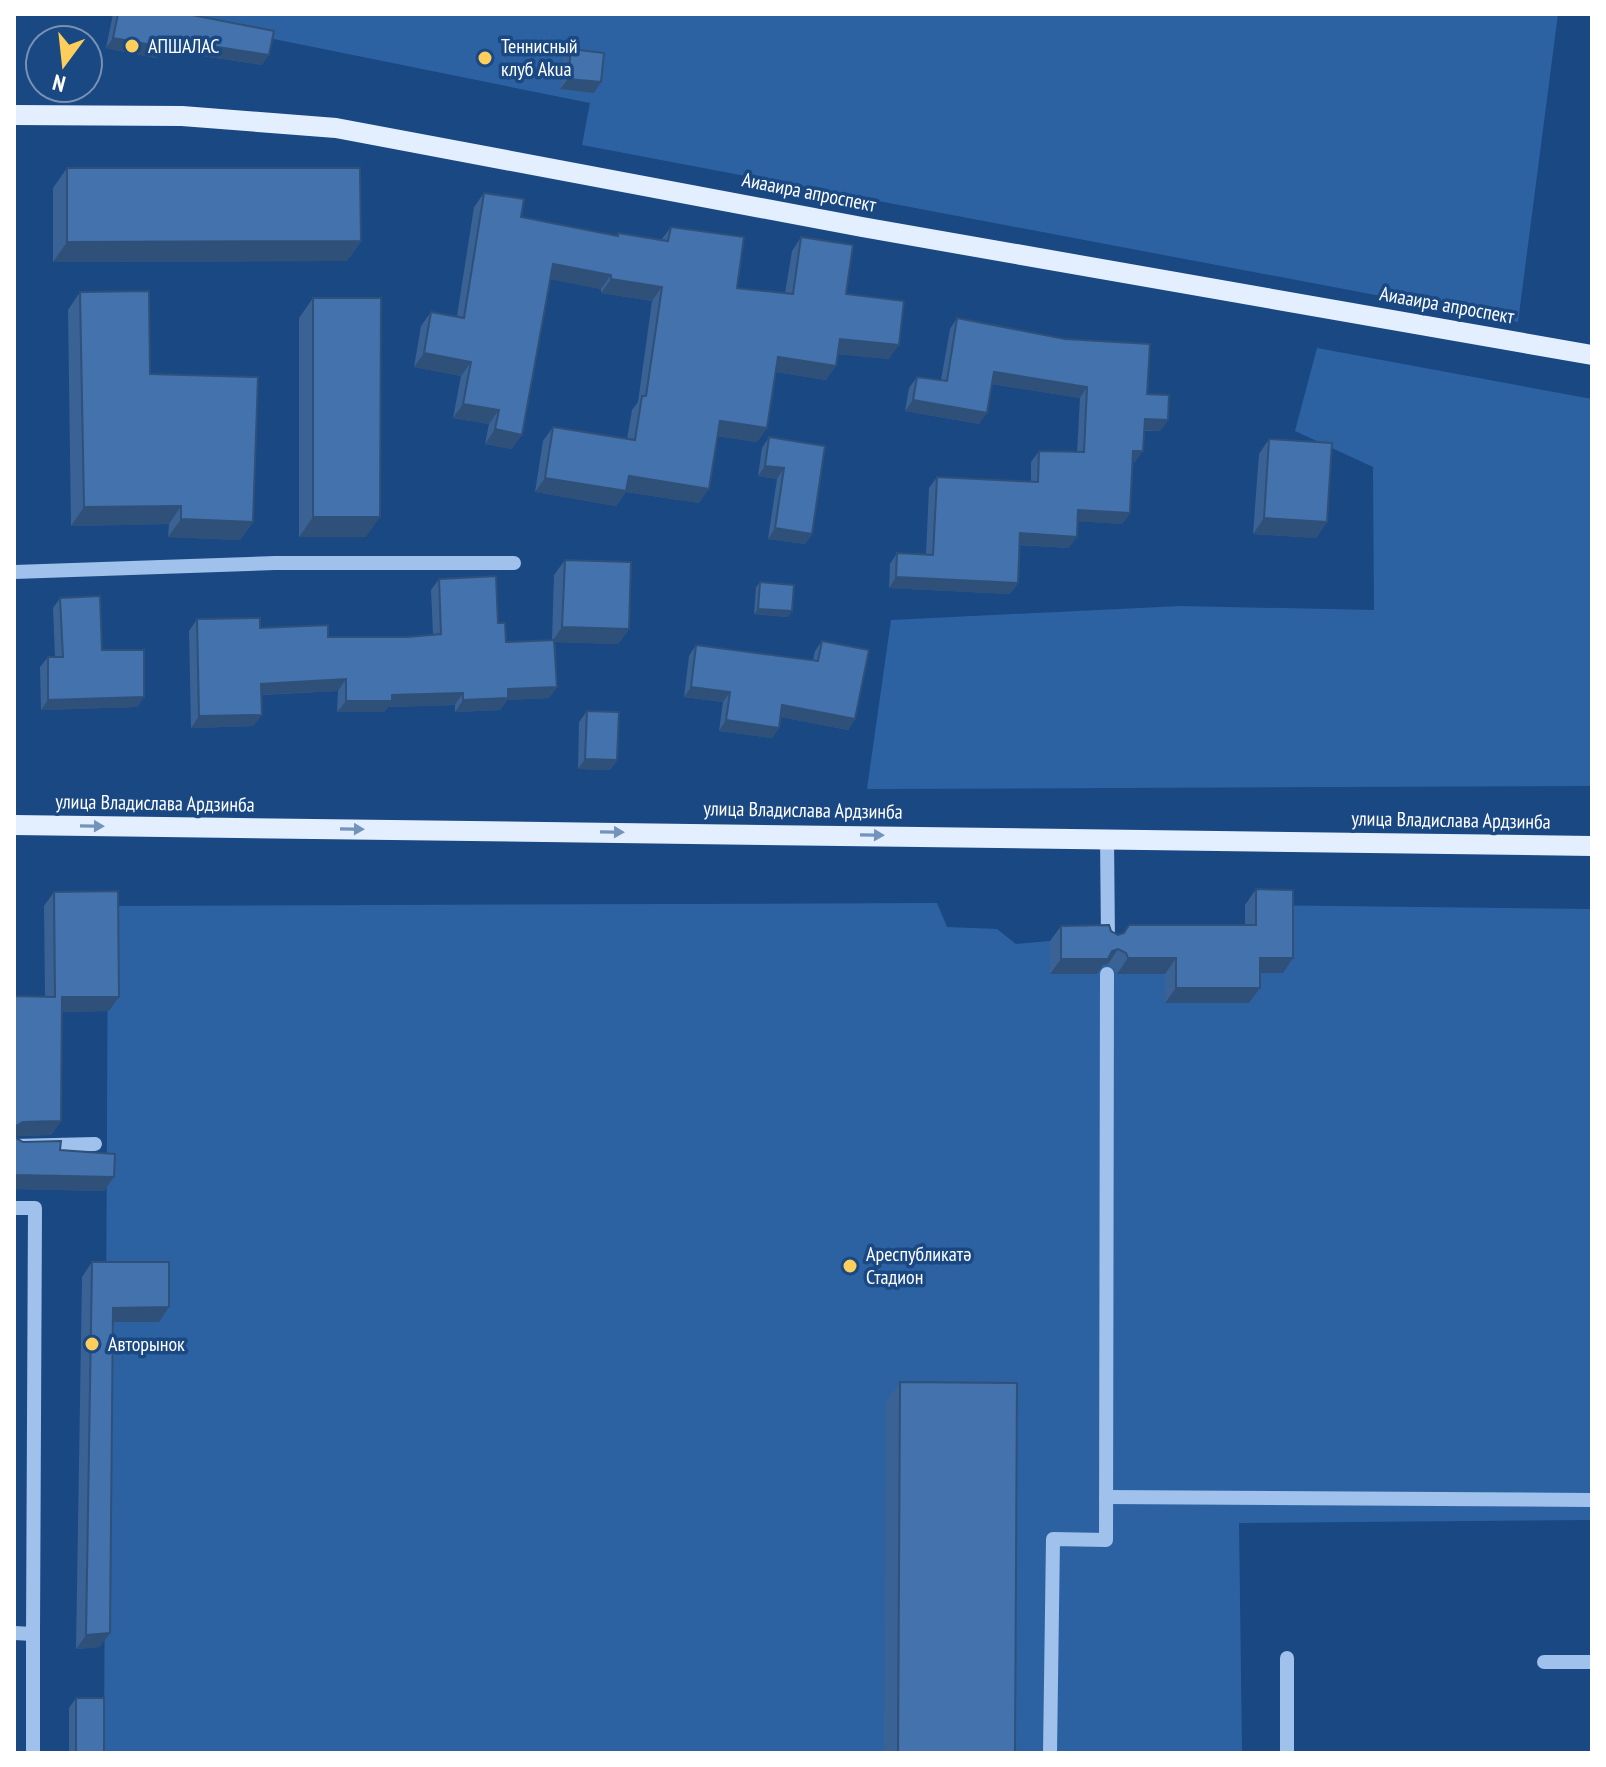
<svg xmlns="http://www.w3.org/2000/svg" width="1606" height="1767" font-family="'PT Sans Narrow',sans-serif">
  <rect width="100%" height="100%" fill="#1a4883"/>
  <g fill="#2d62a2">
    <path d="M151 14H1558L1518 322 582 145 590 103Z"/>
    <path d="M1317 348 1592 399V786L867 789 891 620 1181 606 1374 610 1373 467 1295 431Z"/>
    <path d="M937 903 947 927 997 929 1016 944 1050 941 1245 940V905L1592 909V1520L1239 1523 1242 1753H104L108 906Z"/>
  </g>
  <g fill="none" stroke-linecap="round" stroke-linejoin="round">
    <g stroke="#9fc1eb" stroke-width="14">
      <path d="M14 572 275 563H514"/>
      <path d="M1107 838 1108 940"/>
      <path d="M14 1146 95 1144"/>
      <path d="M14 1208H35L33 1634 14 1633"/>
      <path d="M1106 1497 1592 1500"/>
      <path d="M1287 1658V1753"/>
      <path d="M1544 1662H1592"/>
      <path d="M33 1753V1634"/>
      <path d="M1050 1753 1053 1539 1106 1540 1107 974"/>
    </g>
    <g stroke="#e3eeff" stroke-width="20">
      <path d="M14 115 182 116 336 128 862 227 1592 355"/>
      <path d="M14 825 1592 846"/>
    </g>
  </g>
  <g fill="#3a6294">
    <path d="M113 14H187L262 65 162 50 156 58 106 48Z"/>
    <path d="M571 49 601 82 594 93 560 89 563 59Z"/>
    <path d="M67 168 361 241 347 261 53 262V188Z"/>
    <path d="M484 193 521 217 616 236 618 233 661 240 671 227 737 288 785 293 792 251 801 237 846 294 889 359 838 354 826 380 776 372 767 428 757 442 717 436 699 503 626 492 616 506 535 492 543 441 553 427 627 439 632 410 638 402 652 301 601 293V289L550 279 512 449 485 444 489 424 453 418 461 376 414 367 421 326 431 312 457 316 474 207Z"/>
    <path d="M80 292 150 374 253 522 240 540 168 537 169 524 71 526 68 310Z"/>
    <path d="M313 298 366 537H299V318Z"/>
    <path d="M957 318 1147 394 1168 420 1160 431H1144L1135 462H1132L1130 513 1122 524 1078 521 1069 548 1020 545 1018 583 1010 594 889 588 890 564 897 553 926 554 929 488 937 477 1031 482V462L1039 451 1077 452 1080 398 992 384 979 424 905 411 909 388 917 377 941 380 950 329Z"/>
    <path d="M769 437 812 534 805 544 768 539 777 479 758 476 762 448Z"/>
    <path d="M1269 439 1327 522 1316 538 1253 534 1259 454Z"/>
    <path d="M565 560 629 629 618 644 555 642 557 687 549 698 507 700 500 710 455 712V705L388 707 384 712H337L338 691 262 695 254 726 191 728 189 631 197 619 260 628 328 637H407L433 635 431 590 439 579 498 623 506 642 552 640 554 575Z"/>
    <path d="M760 582 792 611 788 617 754 614 756 587Z"/>
    <path d="M60 598 102 650 144 697 137 707 41 710 40 667 48 657H55L53 608Z"/>
    <path d="M822 641 855 719 848 730 781 717 779 728 772 738 719 731 723 702 684 697 689 656 696 645 813 660 815 651Z"/>
    <path d="M587 711 617 760 610 770 578 769 579 722Z"/>
    <path d="M1256 889 1293 958 1283 973H1260L1249 1003H1165V974H1117L1115 968 1108 964 1103 965 1097 974H1050V941L1061 926 1111 931 1118 935 1123 933 1129 925H1245V905Z"/>
    <path d="M54 892 119 997 109 1011 62 1012 61 1121 51 1135 16 1136 23 1142 60 1150 114 1177 104 1191 14 1189V996L45 997 44 906Z"/>
    <path d="M92 1262 159 1322H113L100 1647 76 1649 82 1277Z"/>
    <path d="M900 1382 1015 1753H884L886 1402Z"/>
    <path d="M76 1698 104 1753H69V1708Z"/>
  </g>
  <g fill="#2f5078">
    <path d="M113 38 165 39 269 55 262 65 162 50 156 58 106 48Z"/>
    <path d="M568 79 601 82 594 93 560 89Z"/>
    <path d="M361 241 347 261 53 262 67 242Z"/>
    <path d="M553 264 611 275 601 289 543 278Z"/>
    <path d="M611 279 662 287 652 301 601 293Z"/>
    <path d="M840 339 899 345 889 359 830 353Z"/>
    <path d="M424 353 471 362 461 376 414 367Z"/>
    <path d="M778 357 836 366 826 380 769 371Z"/>
    <path d="M994 372 1087 387 1080 398 987 383Z"/>
    <path d="M913 400 987 413 979 424 905 411Z"/>
    <path d="M463 404 499 410 489 424 453 418Z"/>
    <path d="M1145 419 1168 420 1160 431 1137 430Z"/>
    <path d="M720 421 767 428 757 442 710 435Z"/>
    <path d="M495 429 522 435 512 449 485 444Z"/>
    <path d="M1133 451H1143L1135 462H1125Z"/>
    <path d="M765 466 784 468 777 479 758 476Z"/>
    <path d="M629 476 709 489 699 503 626 492 616 506 535 492 545 478Z"/>
    <path d="M181 506 169 524 71 526 84 507Z"/>
    <path d="M1078 510 1130 513 1122 524 1071 521Z"/>
    <path d="M313 517H380L366 537H299Z"/>
    <path d="M1264 518 1327 522 1316 538 1253 534Z"/>
    <path d="M181 519 253 522 240 540 168 537Z"/>
    <path d="M775 528 812 534 805 544 768 539Z"/>
    <path d="M1020 533 1077 537 1069 548 1012 544Z"/>
    <path d="M896 577 1018 583 1010 594 889 588Z"/>
    <path d="M758 609 792 611 788 617 754 614Z"/>
    <path d="M562 627 629 629 618 644 552 642Z"/>
    <path d="M346 679 338 691 253 695 261 684Z"/>
    <path d="M557 687 549 698 507 700 500 710 455 712 463 700 508 689Z"/>
    <path d="M691 687 730 692 723 702 684 697Z"/>
    <path d="M463 693 455 705 388 707 384 712H337L346 701 392 695Z"/>
    <path d="M144 697 137 707 41 710 48 700Z"/>
    <path d="M782 705 855 719 848 730 775 716Z"/>
    <path d="M262 715 254 726 191 728 199 716Z"/>
    <path d="M726 720 779 728 772 738 719 731Z"/>
    <path d="M585 759 617 760 610 770 578 769Z"/>
    <path d="M1118 949 1108 964 1103 965 1097 974H1050L1061 959Z"/>
    <path d="M1128 958H1176L1165 974H1117Z"/>
    <path d="M1260 958H1293L1283 973H1249Z"/>
    <path d="M1176 988H1260L1249 1003H1165Z"/>
    <path d="M62 997H119L109 1011 52 1012Z"/>
    <path d="M61 1121 51 1135 14 1136V1129L23 1122Z"/>
    <path d="M14 1175 114 1177 104 1191 14 1189Z"/>
    <path d="M169 1307 159 1322H103L113 1308Z"/>
    <path d="M110 1633 100 1647 76 1649 86 1635Z"/>
  </g>
  <g fill="#4372ac" stroke="#2f5078" stroke-width="2">
    <path d="M118 14H187L274 31 269 55 165 39 163 47 113 38Z"/>
    <path d="M571 49 604 53 601 82 568 79Z"/>
    <path d="M67 168H360L361 241 67 242Z"/>
    <path d="M484 193 524 199 521 217 618 236V233L668 241 671 227 744 237 737 288 793 294 801 237 853 245 846 294 904 301 899 345 840 339 836 366 778 357 767 428 720 421 709 489 629 476 626 491 545 478 553 427 635 440 642 396H646L662 287 611 279V275L553 264 522 435 495 429 499 410 463 404 471 362 424 353 431 312 464 318Z"/>
    <path d="M149 291 150 374 258 377 253 522 181 519V506L84 507 80 292Z"/>
    <path d="M313 298H381L380 517H313Z"/>
    <path d="M957 318 1065 339 1150 344 1147 394 1169 395 1168 420 1145 419 1143 451H1133L1130 513 1078 510 1077 537 1020 533 1018 583 896 577 897 553 933 555 937 477 1038 482 1039 451 1084 452 1087 387 994 372 987 413 913 400 917 377 947 381Z"/>
    <path d="M769 437 825 446 812 534 775 528 784 468 765 466Z"/>
    <path d="M1269 439 1332 443 1327 522 1264 518Z"/>
    <path d="M565 560 631 562 629 629 562 627Z"/>
    <path d="M496 576 498 623H505L506 642 554 640 557 687 508 689V698L463 700V693L392 695V701H346V679L261 684 262 715 199 716 197 619 260 618V628L328 625V637H407L441 634 439 579Z"/>
    <path d="M760 582 794 585 792 611 758 609Z"/>
    <path d="M100 596 102 650H144V697L48 700V657H63L60 598Z"/>
    <path d="M822 641 869 650 855 719 782 705 779 728 726 720 730 692 691 687 696 645 818 661Z"/>
    <path d="M587 711 619 712 617 760 585 759Z"/>
    <path d="M1256 889 1293 890V958H1260V988H1176V958H1128L1126 953 1118 949 1112 951 1108 959H1061V926L1109 925 1111 931 1118 935 1124 933 1129 925H1256Z"/>
    <path d="M118 891 119 997H62L61 1121 23 1122 16 1126 14 1131 16 1138 23 1142 61 1141 60 1150 115 1154 114 1177 14 1175V996L55 997 54 892Z"/>
    <path d="M92 1262H169V1307L113 1308 110 1633 86 1635Z"/>
    <path d="M900 1382 1017 1383 1015 1753H898Z"/>
    <rect x="76" y="1698" width="28" height="55"/>
  </g>
  <defs><path id="oneway-solid" d="M-6-.8H1V-3.2L6.5 0L1 3.2V.8H-6Z" transform="scale(2)"/></defs>
  <g fill="#7493bb">
    <use href="#oneway-solid" transform="translate(92 826) rotate(1)"/>
    <use href="#oneway-solid" transform="translate(352 829) rotate(1)"/>
    <use href="#oneway-solid" transform="translate(612 832) rotate(1)"/>
    <use href="#oneway-solid" transform="translate(872 835) rotate(1)"/>
  </g>
  <g fill="#fdce5b" stroke="#1a4883" stroke-width="3">
    <circle cx="132" cy="46" r="8"/>
    <circle cx="485" cy="58" r="8"/>
    <circle cx="850" cy="1266" r="8"/>
    <circle cx="92" cy="1344" r="8"/>
  </g>
  <g text-anchor="middle" dominant-baseline="central" stroke-width="7" stroke-linejoin="round" paint-order="stroke">
    <g font-size="20" fill="#fff" stroke="#1a4883" text-anchor="start">
      <text x="148" y="46">АПШАЛАС</text>
      <text x="501" y="46">Теннисный<tspan x="501" dy="23">клуб Akua</tspan></text>
      <text x="866" y="1254">Ареспубликатә<tspan x="866" dy="23">Стадион</tspan></text>
      <text x="108" y="1344">Авторынок</text>
    </g>
    <g font-size="20" fill="#fff" stroke="#1a4883">
      <text transform="translate(809 192) rotate(11)">Аиааира апроспект</text>
      <text transform="translate(1447 305) rotate(10)">Аиааира апроспект</text>
      <text transform="translate(155 803) rotate(1)">улица Владислава Ардзинба</text>
      <text transform="translate(803 810) rotate(1)">улица Владислава Ардзинба</text>
      <text transform="translate(1451 820) rotate(1)">улица Владислава Ардзинба</text>
    </g>
  </g>
  <rect width="1606" height="1767" fill="none" stroke="#ffffff" stroke-width="32"/>
  <g transform="translate(64 64) rotate(195)"><circle r="38" fill="#1a4883" stroke="#7691b5" stroke-width="2"/>
  <path d="M0-6L14 30L0 20L-14 30Z" fill="#fdce5b"/>
  <text y="-12" font-size="22" font-weight="bold" text-anchor="middle" fill="#ffffff">N</text>
  </g>
</svg>
